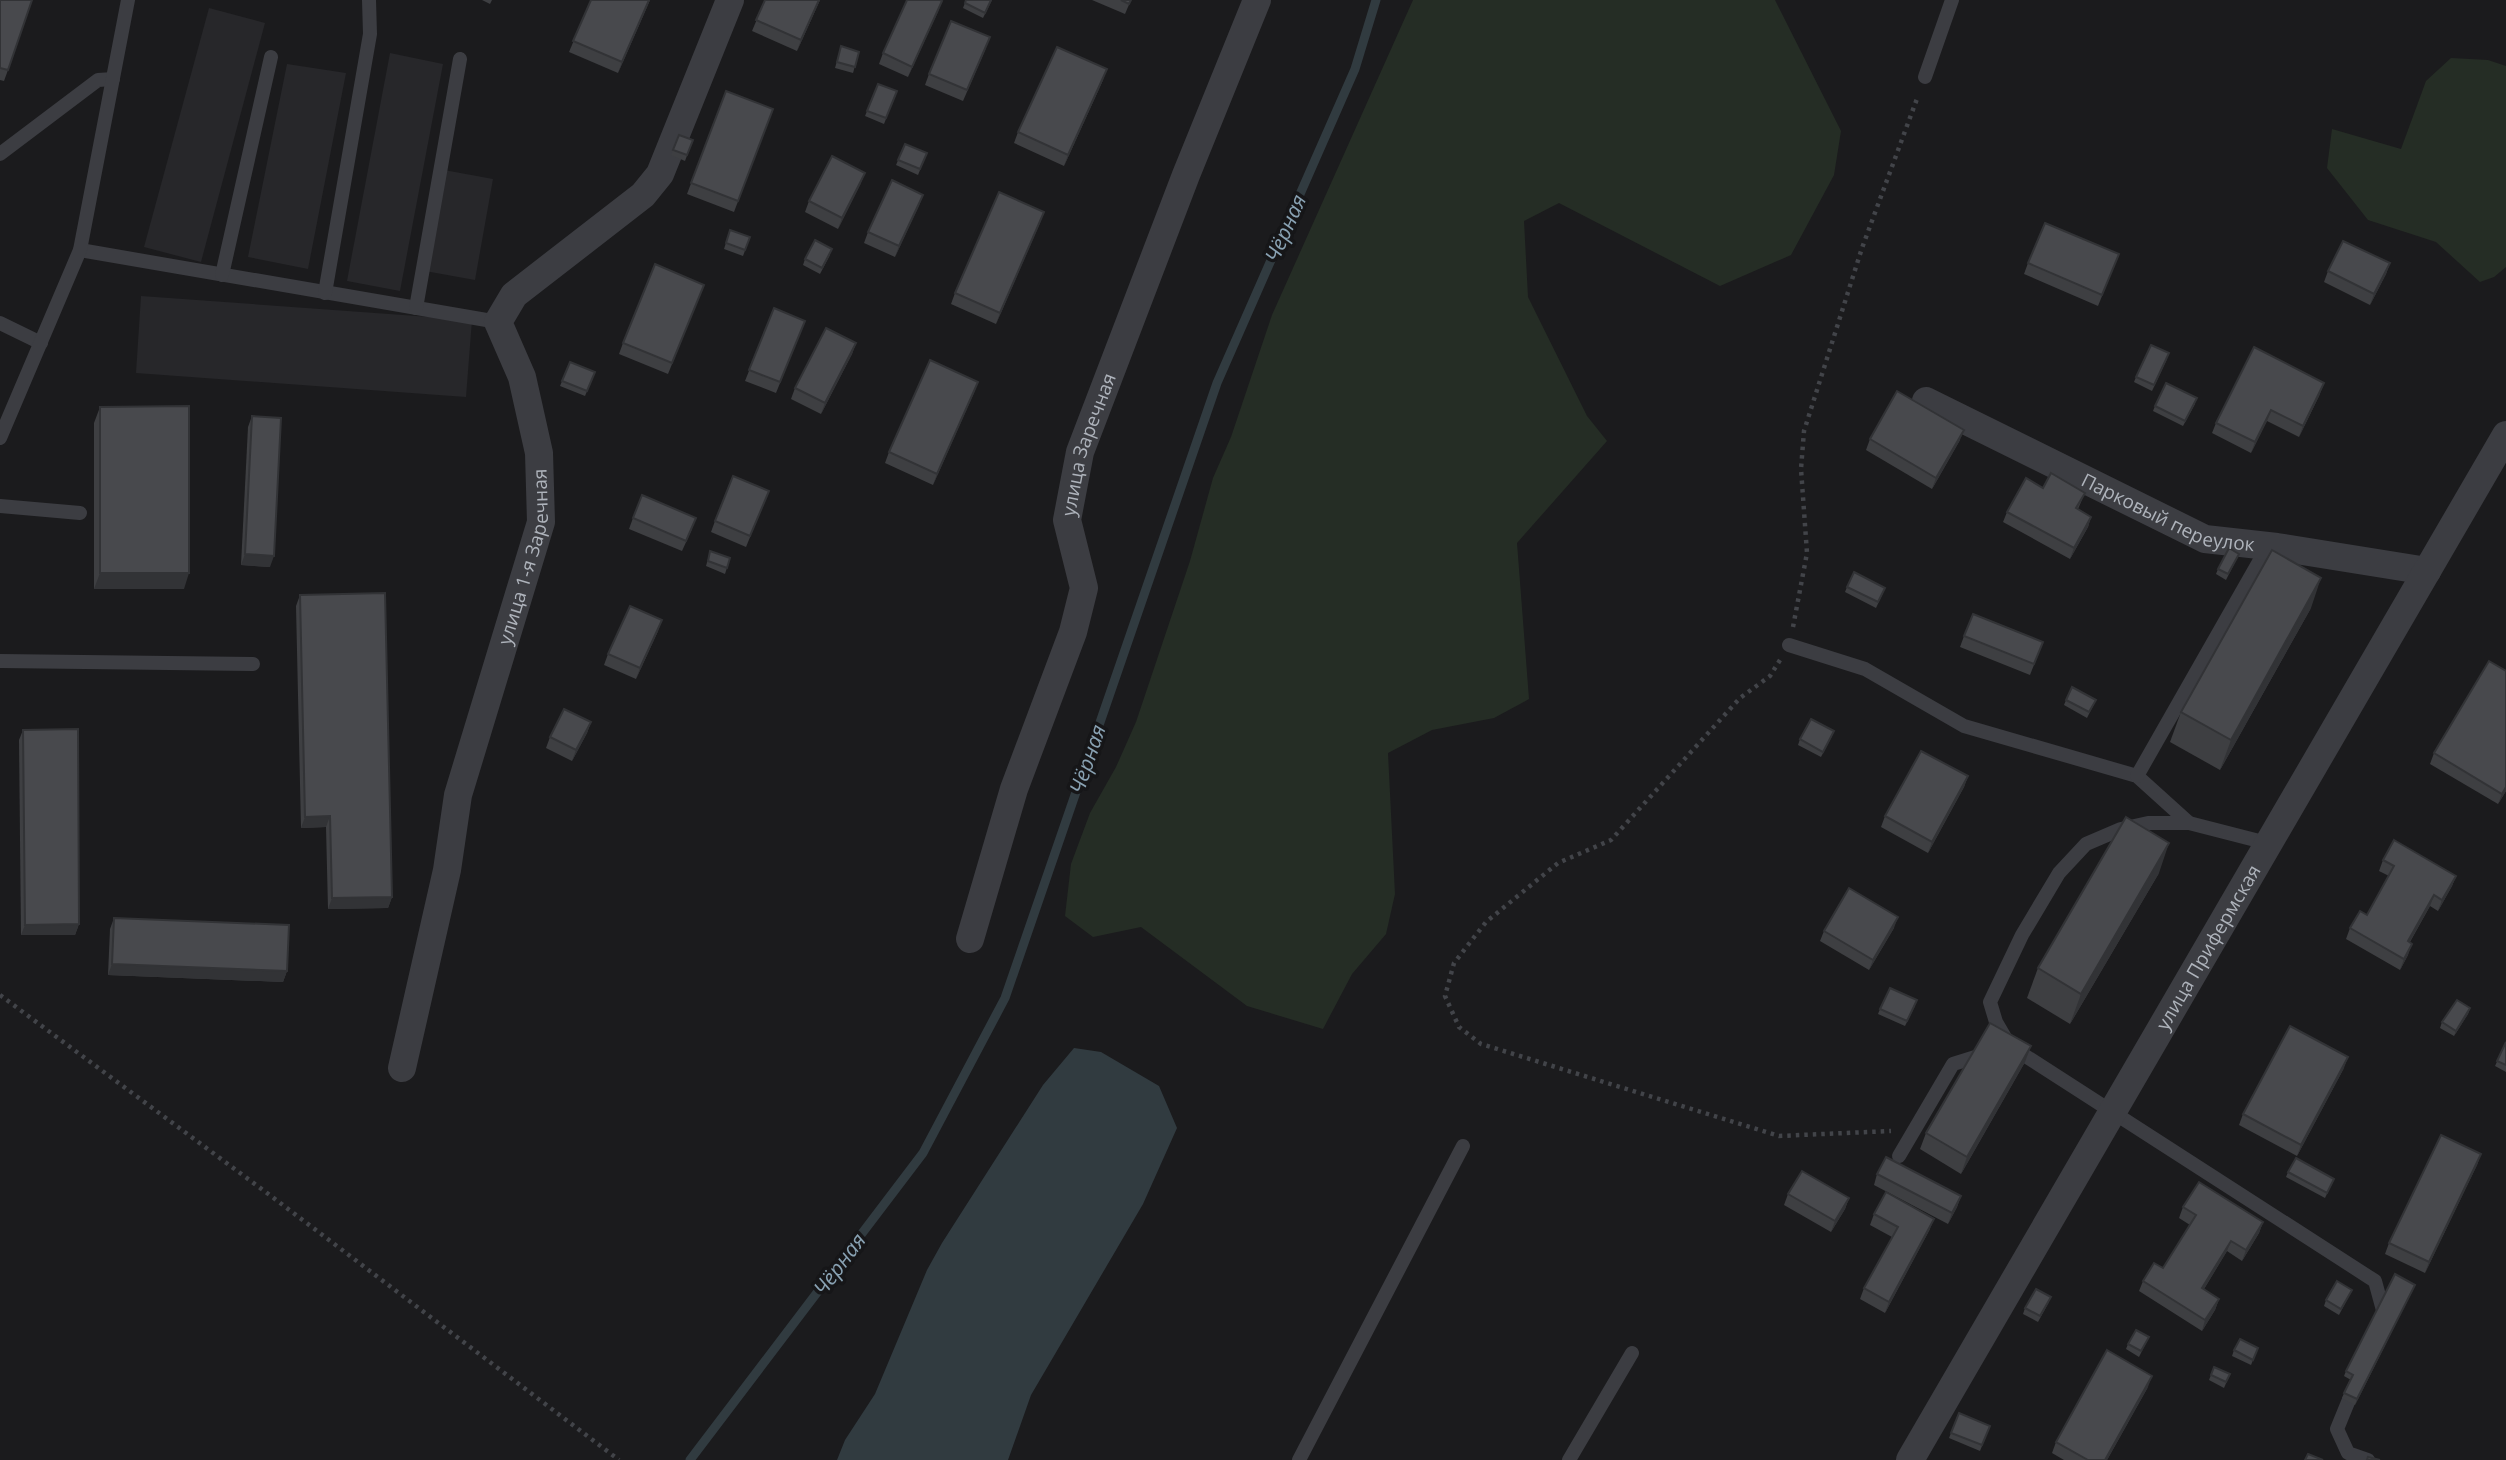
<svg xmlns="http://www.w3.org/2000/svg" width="2506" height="1460" font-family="'Open Sans',sans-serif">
  <rect width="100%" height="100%" fill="#1b1b1d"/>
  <g fill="#27272a">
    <path d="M209 8 265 23 201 262 144 247Z"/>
    <path d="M390 53 443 64 400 291 347 281Z"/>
    <path d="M287 64 346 73 308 269 248 257Z"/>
    <path d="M444 170 493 179 475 280 425 271Z"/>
    <path d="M141 296 472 320 466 397 136 373Z"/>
  </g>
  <g fill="#252d25">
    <path d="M1413 0H1775L1841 131 1834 175 1791 255 1720 286 1559 203 1524 221 1528 297 1587 416 1607 441 1517 543 1529 699 1494 718 1432 730 1388 753 1395 894 1386 934 1352 974 1323 1029 1247 1006 1141 927 1093 937 1065 916 1071 864 1090 813 1116 767 1136 722 1190 561 1213 478 1231 437 1272 315Z"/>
    <path d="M2451 58 2488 60 2506 66V267L2494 277 2480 282 2436 242 2368 220 2327 168 2332 129 2401 149 2426 81Z"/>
  </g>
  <path fill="#313b40" d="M1074 1048 1101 1052 1159 1086 1177 1128 1143 1204 1031 1395 1008 1460H837L845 1440 875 1394 927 1270 942 1243 1043 1085Z"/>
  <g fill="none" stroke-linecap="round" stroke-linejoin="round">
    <path stroke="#313b40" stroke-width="9" d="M690 1460 923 1153 1005 998 1217 383 1355 69 1376 0"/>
    <g stroke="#424449" stroke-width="4.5" stroke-dasharray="3.5 5" stroke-linecap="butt">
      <path d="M1793 627 1807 553 1801 469 1804 431 1862 248 1918 96"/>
      <path d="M1780 660 1770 676 1740 698 1611 840 1558 863 1486 922 1454 963 1445 996 1459 1027 1481 1044 1779 1136 1891 1131"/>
      <path d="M0 995 271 1196 619 1460"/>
    </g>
    <g stroke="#3c3d42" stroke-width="14">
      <path d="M1925 77 1952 0"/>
      <path d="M0 154 98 80 113 79"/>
      <path d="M80 250 498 322"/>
      <path d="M222 275 271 57"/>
      <path d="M325 293 370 34 369 0"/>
      <path d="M416 308 460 59"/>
      <path d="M0 323 41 343"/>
      <path d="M0 438 80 250 128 0"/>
      <path d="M0 506 80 513"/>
      <path d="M1789 645 1865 669 1964 726 2137 776 2189 823"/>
      <path d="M0 661 253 664"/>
      <path d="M2137 776 2268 546"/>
      <path d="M2267 843 2189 823H2148L2121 829 2086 844 2059 873 2022 935 1990 1002 1996 1022 2010 1046 2375 1281 2384 1314 2382 1317"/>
      <path d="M1899 1156 1953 1064 1985 1054"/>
      <path d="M2355 1385 2337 1429 2348 1453 2368 1460"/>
      <path d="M1299 1460 1463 1146"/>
      <path d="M1569 1460 1632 1353"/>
    </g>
    <g stroke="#3c3d42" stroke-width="28">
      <path id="s1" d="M1926 401 2205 539 2277 547 2427 571"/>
      <path id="s2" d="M970 939 1014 789 1073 632 1084 588 1067 520 1080 452 1186 175 1257 0"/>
      <path id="s3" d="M402 1068 447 870 458 795 541 522 539 453 522 377 498 322 514 295 643 195 660 174 730 0"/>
      <path id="s4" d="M1910 1460 2506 435"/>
    </g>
  </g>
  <g fill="#3e3f42">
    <path d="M0 0 8 70 4 81 0 80Z"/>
    <path d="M482 0H492L490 4Z"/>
    <path d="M591 0H650L618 73 569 52Z"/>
    <path d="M765 0H820L797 51 752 31Z"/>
    <path d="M966 0H992L983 18 963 8Z"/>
    <path d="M1092 0H1131L1125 14Z"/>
    <path d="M942 1 908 77 879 64 883 53Z"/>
    <path d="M841 46 859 52 853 73 835 68Z"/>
    <path d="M986 48 963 101 925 85 929 74Z"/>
    <path d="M1103 80 1064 166 1014 143 1018 132Z"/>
    <path d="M878 84 897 91 884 124 865 116Z"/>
    <path d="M726 91 773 109 734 212 687 194Z"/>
    <path d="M679 135 693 140 685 161 671 155Z"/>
    <path d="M905 144 927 153 918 175 896 165Z"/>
    <path d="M861 183 838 229 805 212 809 201Z"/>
    <path d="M923 195 895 257 864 243 868 232Z"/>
    <path d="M1044 212 996 324 951 304 955 293Z"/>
    <path d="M730 230 750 237 743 256 724 249Z"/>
    <path d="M2119 254 2098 306 2024 274 2028 263Z"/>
    <path d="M830 255 820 274 803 265 805 259Z"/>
    <path d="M2390 263 2386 274 2370 305 2324 282 2328 271Z"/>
    <path d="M704 285 668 374 619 354 623 343Z"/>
    <path d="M774 308 805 321 776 393 745 381Z"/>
    <path d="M856 343 852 354 821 414 791 399 795 388Z"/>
    <path d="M2167 359 2152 391 2134 382 2136 377Z"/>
    <path d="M570 362 595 372 585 396 560 386Z"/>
    <path d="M978 382 933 485 885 463 889 452Z"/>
    <path d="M2320 394 2299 437 2267 421 2251 453 2212 433 2216 423Z"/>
    <path d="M2195 404 2183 426 2153 411 2155 406Z"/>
    <path d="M100 407 184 589H94V423Z"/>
    <path d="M252 416 270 567 241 565 248 427Z"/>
    <path d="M1870 439 1960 440 1932 489 1866 450Z"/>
    <path d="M2043 488 2085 493 2078 509 2091 517 2088 527 2070 559 2003 522 2007 512Z"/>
    <path d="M769 491 746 547 711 532 715 521Z"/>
    <path d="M633 518 692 529 682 551 629 529Z"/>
    <path d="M710 551 730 558 725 574 706 566Z"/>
    <path d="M2239 554 2226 580 2216 574 2218 569Z"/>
    <path d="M1847 587 1883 593 1876 608 1845 592Z"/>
    <path d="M300 595 392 897 388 908 328 909 326 827 301 828 296 606Z"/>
    <path d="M2311 608 2220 770 2170 742 2181 712Z"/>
    <path d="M658 631 636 679 604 665 608 654Z"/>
    <path d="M1964 636 2043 642 2030 675 1960 647Z"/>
    <path d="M2066 700H2096L2087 718 2064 705Z"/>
    <path d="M591 722 587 733 572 761 546 748 550 737Z"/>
    <path d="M23 730 79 924 75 935H21L19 740Z"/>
    <path d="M1832 736 1821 757 1798 745 1800 739Z"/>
    <path d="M2434 753 2506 791 2498 804 2430 764Z"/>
    <path d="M1968 776 1964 787 1928 853 1881 827 1885 816Z"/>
    <path d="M2383 860 2456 876 2452 886 2438 911 2430 906 2410 942 2408 955 2400 970 2346 939 2350 928 2367 915 2389 876 2379 871Z"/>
    <path d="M2159 873 2070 1024 2027 998 2038 968Z"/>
    <path d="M114 918 287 971 283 982 108 975 110 929Z"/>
    <path d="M1894 928 1869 970 1820 941 1824 931Z"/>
    <path d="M1915 1006 1905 1026 1878 1014 1880 1009Z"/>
    <path d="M2470 1008 2468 1014 2454 1036 2440 1028 2442 1022Z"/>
    <path d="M2506 1042V1072L2495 1066Z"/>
    <path d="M2025 1062 1961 1174 1920 1149 1926 1133Z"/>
    <path d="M2344 1068 2297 1156 2239 1125 2243 1114Z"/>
    <path d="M2481 1154 2477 1165 2425 1273 2385 1254 2389 1243Z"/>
    <path d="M2288 1172 2334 1179 2325 1198 2286 1177Z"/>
    <path d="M1877 1174 1961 1196 1957 1207 1948 1224 1874 1185Z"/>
    <path d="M1788 1194 1849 1198 1845 1209 1831 1232 1784 1205Z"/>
    <path d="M2183 1207 2263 1222 2259 1233 2242 1261 2227 1251 2204 1289 2219 1299 2215 1310 2202 1331 2139 1291 2143 1281 2163 1268 2190 1225 2179 1218Z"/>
    <path d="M1874 1214 1930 1229 1885 1313 1860 1299 1864 1288 1892 1237 1870 1225Z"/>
    <path d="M2415 1285 2355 1405 2342 1398 2351 1380 2344 1376 2346 1371Z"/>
    <path d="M2352 1290 2339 1315 2324 1306 2326 1300Z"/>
    <path d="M2049 1302 2038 1322 2023 1314 2025 1308Z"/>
    <path d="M2149 1337 2139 1357 2126 1349 2128 1344Z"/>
    <path d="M2258 1348 2251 1365 2232 1356 2234 1350Z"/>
    <path d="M2214 1367 2230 1374 2224 1388 2209 1380Z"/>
    <path d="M2148 1387 2107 1460H2064L2052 1453 2056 1442Z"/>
    <path d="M1959 1413 1990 1426 1980 1451 1949 1438Z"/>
  </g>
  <g fill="#323336">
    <path d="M649 0H650L618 73 622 62Z"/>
    <path d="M819 0H820L797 51 801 40Z"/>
    <path d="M942 1 938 12 908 77 912 67Z"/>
    <path d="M1107 69 1103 80 1064 166 1068 155Z"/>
    <path d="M865 173 861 183 838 229 842 218Z"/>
    <path d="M923 195 919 206 895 257 899 246Z"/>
    <path d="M1044 212 1040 223 996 324 1000 313Z"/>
    <path d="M2390 263 2386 274 2370 305 2374 294Z"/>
    <path d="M856 343 852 354 821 414 825 403Z"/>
    <path d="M978 382 974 393 933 485 937 474Z"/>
    <path d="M2324 383 2320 394 2299 437 2303 426Z"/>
    <path d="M2271 410 2267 421 2251 453 2255 442Z"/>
    <path d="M1964 430 1960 440 1932 489 1936 478Z"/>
    <path d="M2091 517 2088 527 2070 559 2074 548Z"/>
    <path d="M245 554 274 556 270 567 241 565Z"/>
    <path d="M100 573H189L184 589H94Z"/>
    <path d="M2321 578 2311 608 2220 770 2231 740Z"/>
    <path d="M662 620 658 631 636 679 640 668Z"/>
    <path d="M591 722 587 733 572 761 576 750Z"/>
    <path d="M1968 776 1964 787 1928 853 1932 842Z"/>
    <path d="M2506 787V791L2498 804 2502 794Z"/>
    <path d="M330 816 326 827 301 828 305 817Z"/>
    <path d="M2169 843 2159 873 2070 1024 2081 994Z"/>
    <path d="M2456 876 2452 886 2438 911 2442 900Z"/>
    <path d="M2434 895 2430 906 2404 952 2408 941Z"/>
    <path d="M392 897 388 908 328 909 332 898Z"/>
    <path d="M1898 917 1894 928 1869 970 1873 960Z"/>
    <path d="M79 924 75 935H21L25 925Z"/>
    <path d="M2412 944 2408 955 2400 970 2404 959Z"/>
    <path d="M112 964 287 971 283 982 108 975Z"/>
    <path d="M2470 1008 2468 1014 2454 1036 2456 1031Z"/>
    <path d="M2031 1046 2025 1062 1961 1174 1967 1157Z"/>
    <path d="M2348 1057 2344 1068 2297 1156 2301 1145Z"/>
    <path d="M2481 1154 2477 1165 2425 1273 2429 1262Z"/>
    <path d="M1961 1196 1957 1207 1948 1224 1952 1213Z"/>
    <path d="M1849 1198 1845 1209 1831 1232 1835 1221Z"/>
    <path d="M1934 1219 1930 1229 1885 1313 1889 1302Z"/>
    <path d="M2263 1222 2259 1233 2242 1261 2246 1250Z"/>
    <path d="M2231 1241 2227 1251 2198 1299 2202 1288Z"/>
    <path d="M2415 1285 2413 1290 2355 1405 2357 1399Z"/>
    <path d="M2219 1299 2215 1310 2202 1331 2205 1320Z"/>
    <path d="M2152 1376 2148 1387 2107 1460H2105Z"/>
  </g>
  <g fill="#48494d" stroke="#323336" stroke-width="2">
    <path d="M0 0H32L8 70 0 68Z"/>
    <path d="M591 0H649L622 62 573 41Z"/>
    <path d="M765 0H819L801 40 756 20Z"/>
    <path d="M907 0H940L942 1 912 67 883 53Z"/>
    <path d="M966 0H991L985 13 965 3Z"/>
    <path d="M1121 0H1131L1129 4Z"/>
    <path d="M951 21 990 37 967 90 929 74Z"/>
    <path d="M841 46 859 52 855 67 837 62Z"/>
    <path d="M1057 47 1107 69 1068 155 1018 132Z"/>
    <path d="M878 84 897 91 886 118 867 111Z"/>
    <path d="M726 91 773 109 738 201 691 183Z"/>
    <path d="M679 135 693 140 687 155 673 150Z"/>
    <path d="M905 144 927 153 920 169 898 160Z"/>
    <path d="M832 156 865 173 842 218 809 201Z"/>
    <path d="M892 180 923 195 899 246 868 232Z"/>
    <path d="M999 192 1044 212 1000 313 955 293Z"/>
    <path d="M2045 223 2119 254 2102 295 2028 263Z"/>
    <path d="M730 230 750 237 745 250 726 243Z"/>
    <path d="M815 240 832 249 822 268 805 259Z"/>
    <path d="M2343 241 2390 263 2374 294 2328 271Z"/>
    <path d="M655 264 704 285 672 363 623 343Z"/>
    <path d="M774 308 805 321 780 382 749 370Z"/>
    <path d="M826 328 856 343 825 403 795 388Z"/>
    <path d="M2151 345 2169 353 2154 385 2136 377Z"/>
    <path d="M2254 347 2324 383 2303 426 2271 410 2255 442 2216 423Z"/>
    <path d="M930 360 978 382 937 474 889 452Z"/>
    <path d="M570 362 595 372 587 391 562 381Z"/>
    <path d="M2166 383 2197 398 2185 421 2155 406Z"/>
    <path d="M1897 391 1964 430 1936 478 1870 439Z"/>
    <path d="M189 406V573H100V407Z"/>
    <path d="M252 416 281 418 274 556 245 554Z"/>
    <path d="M2051 473 2085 493 2076 508 2091 517 2074 548 2007 512 2026 478 2043 488Z"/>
    <path d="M733 476 769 491 750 536 715 521Z"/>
    <path d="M642 495 696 518 686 541 633 518Z"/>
    <path d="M2229 548 2239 554 2228 574 2218 569Z"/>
    <path d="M2272 550 2321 578 2231 740 2181 712Z"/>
    <path d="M710 551 730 558 727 568 708 561Z"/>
    <path d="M1854 572 1885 588 1878 602 1847 587Z"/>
    <path d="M385 593 392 897 332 898 330 816 305 817 300 595Z"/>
    <path d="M630 606 662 620 640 668 608 654Z"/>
    <path d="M1973 614 2043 642 2034 664 1964 636Z"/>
    <path d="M2489 661 2506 671V787L2502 794 2434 753Z"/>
    <path d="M2072 687 2096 700 2089 712 2066 700Z"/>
    <path d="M564 709 591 722 576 750 550 737Z"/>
    <path d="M1811 719 1834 731 1823 752 1800 739Z"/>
    <path d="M78 729 79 924 25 925 23 730Z"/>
    <path d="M1921 751 1968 776 1932 842 1885 816Z"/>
    <path d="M2126 817 2169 843 2081 994 2038 968Z"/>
    <path d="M2394 840 2456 876 2442 900 2434 895 2408 941 2412 944 2404 959 2350 928 2360 911 2367 915 2394 866 2383 860Z"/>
    <path d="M1849 888 1898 917 1873 960 1824 931Z"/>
    <path d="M114 918 289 925 287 971 112 964Z"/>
    <path d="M1890 988 1917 1000 1907 1021 1880 1009Z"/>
    <path d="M2457 1000 2470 1008 2456 1031 2442 1022Z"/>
    <path d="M1990 1023 2031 1046 1967 1157 1926 1133Z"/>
    <path d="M2290 1026 2348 1057 2301 1145 2243 1114Z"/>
    <path d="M2506 1042V1065L2497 1061Z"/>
    <path d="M2441 1135 2481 1154 2429 1262 2389 1243Z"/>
    <path d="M1886 1157 1961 1196 1952 1213 1877 1174Z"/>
    <path d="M2296 1158 2334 1179 2327 1193 2288 1172Z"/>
    <path d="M1802 1171 1849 1198 1835 1221 1788 1194Z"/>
    <path d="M2199 1182 2263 1222 2246 1250 2231 1241 2202 1288 2219 1299 2205 1320 2143 1281 2154 1263 2163 1268 2196 1215 2183 1207Z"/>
    <path d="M1886 1192 1934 1219 1889 1302 1864 1288 1898 1227 1874 1214Z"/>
    <path d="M2395 1274 2415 1285 2357 1399 2344 1393 2353 1375 2346 1371Z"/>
    <path d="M2337 1281 2352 1290 2341 1309 2326 1300Z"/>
    <path d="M2036 1289 2051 1297 2040 1316 2025 1308Z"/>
    <path d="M2136 1330 2149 1337 2141 1351 2128 1344Z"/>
    <path d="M2240 1339 2258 1348 2253 1360 2234 1350Z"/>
    <path d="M2107 1350 2152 1376 2105 1460H2088L2056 1442Z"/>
    <path d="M2214 1367 2230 1374 2226 1382 2211 1375Z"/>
    <path d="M1959 1413 1990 1426 1982 1445 1951 1433Z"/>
    <path d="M2308 1454 2323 1460H2305Z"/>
    <path d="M2368 1457 2380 1460H2367Z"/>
  </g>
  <g text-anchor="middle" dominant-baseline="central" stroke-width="7" stroke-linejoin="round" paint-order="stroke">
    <g font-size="19" fill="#aeb3bb" stroke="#161618">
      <text stroke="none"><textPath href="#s2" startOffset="518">улица Заречная</textPath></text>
      <text stroke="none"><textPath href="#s1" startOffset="268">Парковый переулок</textPath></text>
      <text stroke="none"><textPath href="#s3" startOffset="527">улица 1-я Заречная</textPath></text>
      <text stroke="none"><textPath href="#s4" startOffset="593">улица Прифермская</textPath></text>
    </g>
    <g font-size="21" font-style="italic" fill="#89a2b3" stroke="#161618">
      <text transform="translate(1285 228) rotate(-66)">Чёрная</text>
      <text transform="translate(1087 759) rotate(-71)">Чёрная</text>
      <text transform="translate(839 1264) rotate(-53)">Чёрная</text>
    </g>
  </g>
</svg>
